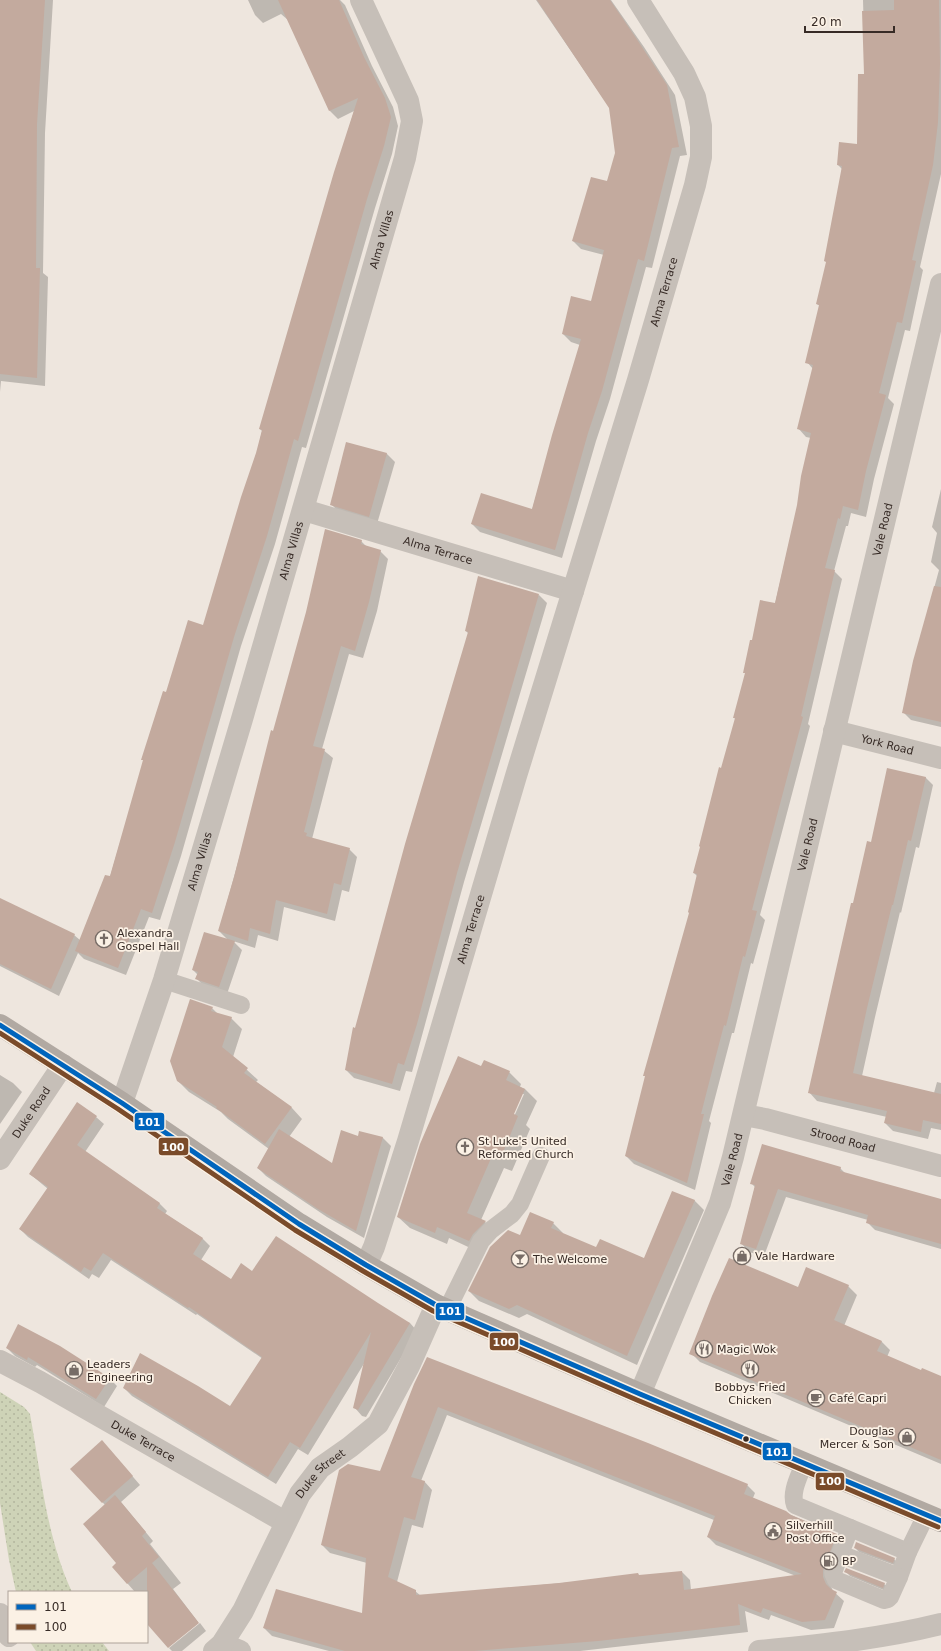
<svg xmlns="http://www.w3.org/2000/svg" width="941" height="1651" font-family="'DejaVu Sans',sans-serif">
  <defs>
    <pattern id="garden-dots" width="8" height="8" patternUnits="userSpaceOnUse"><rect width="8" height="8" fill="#ced3b7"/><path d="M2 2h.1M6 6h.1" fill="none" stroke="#b2b59d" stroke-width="1.8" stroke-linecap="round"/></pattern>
  </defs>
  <rect width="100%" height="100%" fill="#eee6de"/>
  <g fill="url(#garden-dots)">
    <path d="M0 1392 24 1407 30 1414C41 1474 46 1536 72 1592H16L9 1560 0 1503Z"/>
    <path d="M30 1642H102L109 1651H36Z"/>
  </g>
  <g fill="#0003" fill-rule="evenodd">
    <path d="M0 0H53L45 133 43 273 48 277 45 386 1 381 0 392Z"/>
    <path d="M248 0H340L345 5 372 66 393 107 398 126 392 154 375 208 306 448 302 447 275 544 241 646 181 856 160 920 149 917 126 975 84 959 78 953 59 996 0 966V899L74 935 80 940 110 877 144 761 143 760 166 693 204 626 257 453 262 431 260 429 354 111 338 119 330 111 288 20 281 14 263 23 255 15Z"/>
    <path d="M536 0H611L644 47 675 95 687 155 680 156 652 268 646 267 610 399 596 441 562 558 480 532 472 524 532 510 580 345 571 342 563 334 592 303 604 255 581 249 573 241 607 182 617 153 610 108Z"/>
    <path d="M863 0H941V174L920 267 923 270 910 331 905 330 888 398 894 404 874 479 866 517 851 513 848 526H846L834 571 842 579 808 724 810 726 760 915 765 920 753 964 751 963 734 1033H732L709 1121 711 1123 695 1190 634 1164 626 1156 690 913 698 877 694 873 736 719 734 718 746 674 744 672 752 641 775 604 798 505 811 438 806 437 798 428 813 369 807 362 820 306 817 304 827 263 842 169 838 165 858 145 865 75Z"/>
    <path d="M347 443 387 454 395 462 377 524 340 513 332 505Z"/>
    <path d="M941 489V727L911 720 903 712 914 662 939 570 931 562 937 533 932 527Z"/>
    <path d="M361 541 367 547 380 551 388 559 377 611 363 658 349 654 322 749 333 758 312 839 349 849 357 857 349 892 342 890 335 921 284 907 278 941 258 935 255 948 233 941 242 950 227 994 205 987 197 979 198 975 193 970 229 941 219 931 274 732Z"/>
    <path d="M539 595 547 603 464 882 412 1072 406 1071 400 1091 354 1078 346 1070 356 1029 469 634 466 631Z"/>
    <path d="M925 777 933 785 919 848 916 847 901 913 900 912 875 1017 862 1076 934 1093 937 1082 941 1083V1130L931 1128 928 1139 893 1131 885 1123 887 1117 817 1101 809 1092 854 904 871 843Z"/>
    <path d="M212 1008 218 1014 231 1018 242 1029 233 1057 258 1080 256 1082 292 1108 302 1119 289 1137 332 1165 359 1137 360 1132 383 1138 391 1146 364 1238 327 1217 266 1176 258 1168 269 1149 228 1119 221 1112 189 1092 178 1081Z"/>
    <path d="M481 1068 509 1072 521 1084 520 1087 525 1089 537 1101 526 1125 530 1129 512 1171 504 1168 481 1220 485 1222 497 1233 481 1253 449 1238 447 1244 410 1228 398 1217ZM522 1094H524L513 1119 511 1118Z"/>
    <path d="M0 1075 13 1083 22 1092 0 1124Z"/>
    <path d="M96 1117 104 1124 85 1152 159 1203 167 1211 165 1214 202 1238 210 1246 201 1260 231 1280 253 1273 410 1323 417 1331 366 1417 362 1416 355 1408 365 1362 308 1455 298 1449 276 1484 132 1396 124 1388 231 1407 263 1359 197 1314 196 1315 111 1260 99 1278 92 1274 89 1279 28 1237 20 1229 48 1189 30 1174Z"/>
    <path d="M840 1168 846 1174 941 1200V1249L875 1230 867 1222 868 1220 786 1197 764 1256 749 1252 741 1243 755 1187 752 1184Z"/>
    <path d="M694 1200 704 1210 637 1365 527 1314 519 1318 479 1301 469 1291 521 1236 553 1223 563 1233V1234L596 1249 644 1259Z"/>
    <path d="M848 1286 857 1295 844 1326 881 1341 890 1350 887 1357 941 1379V1464L700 1362 691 1353Z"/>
    <path d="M7 1348 109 1378 117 1386 104 1407 37 1365 35 1367 15 1356Z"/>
    <path d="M415 1384 747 1485 755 1493 753 1498 836 1535 844 1543 831 1586 833 1591 844 1601 834 1628 811 1630 771 1615 769 1620 745 1611 748 1632 580 1651H329L272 1636 264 1628 363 1614 367 1563 330 1553 322 1545 381 1472ZM447 1415 714 1520 708 1537 716 1545 796 1576 691 1590 690 1580 682 1572 421 1596 415 1591 397 1582 412 1525 423 1528 432 1490 424 1481H421Z"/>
    <path d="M110 1450 140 1485 121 1502 153 1541 150 1544 181 1583 173 1589 198 1622 168 1647 147 1621V1592H135L113 1567 118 1563 105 1505 72 1469Z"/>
    <path d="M855 1548 894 1559 898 1563 897 1566 859 1552Z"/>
    <path d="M846 1572 884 1584 888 1587 886 1591 850 1576Z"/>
    <path d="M200 1623 206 1631 182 1651H172L169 1648Z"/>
  </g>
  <g fill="#c3aa9e" fill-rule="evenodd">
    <path d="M0 0H45L37 124 36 268H40L37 378 0 374Z"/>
    <path d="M278 0H339L364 57 385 98 391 117 384 146 367 199 298 441 294 439 267 536 234 637 175 842 152 913 141 909 118 968 75 951 105 875 110 876 143 760H141L163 691 166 692 188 620 203 625 241 497 256 453 262 430 259 429 334 172 358 98 329 111Z"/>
    <path d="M537 0H610L636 38 667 85 679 147 672 148 644 261 638 259 602 391 588 433 555 550 471 524 481 493 532 509 552 435 581 339 562 334 571 296 591 301 604 250 572 241 591 177 607 181 615 153 609 108Z"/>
    <path d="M894 0H939L940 64 938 122 933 165 912 260 916 261 902 323 897 322 879 393 886 395 866 471 858 510 843 506 840 519 838 518 825 568 835 570 801 716 803 717 752 910 757 911 745 957 743 956 726 1026 724 1025 712 1071 701 1114H704L687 1183 625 1156 645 1076H643L689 913 688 912 697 874 693 873 700 847 699 846 719 767 721 768 735 718H733L745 673H743L750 640H752L760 600 775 603 797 505 801 476 811 433 797 429 813 365 805 363 819 305 816 304 826 262 824 261 842 166 837 165 839 142 857 144 858 74H864L862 11 894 10Z"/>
    <path d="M346 442 387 453 369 517 330 505Z"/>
    <path d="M325 529 362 540 361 544 381 550 369 602 355 651 341 646 313 746 325 749 304 832 307 833 306 836 350 848 341 885 334 883 327 914 276 900 270 934 250 928 248 941 218 931 234 877 271 730 273 731 306 612Z"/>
    <path d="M478 576 539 594 457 873 417 1024 404 1065 398 1063 392 1084 345 1070 353 1027 355 1028 405 844 468 632 465 631Z"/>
    <path d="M934 586 941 587V722L902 713 913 661Z"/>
    <path d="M887 768 926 777 911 841 908 840 893 905H892L867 1008 853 1073 941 1094V1124L923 1120 921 1132 884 1123 887 1111 808 1093 851 903H853L867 841 871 842Z"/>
    <path d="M0 898 75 934 51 989 0 964Z"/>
    <path d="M204 932 235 941 219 987 195 979 198 972 192 970Z"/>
    <path d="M190 999 213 1007 211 1011 232 1017 222 1047 248 1068 244 1073 292 1107 265 1144 216 1108 217 1107 177 1081 170 1061Z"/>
    <path d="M458 1056 481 1066 484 1060 510 1071 506 1080 525 1089 514 1114 518 1116 500 1160 492 1156 467 1213 486 1221 473 1234 469 1241 437 1227 435 1233 397 1217 420 1144Z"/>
    <path d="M77 1102 97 1116 77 1145 160 1203 157 1208 203 1238 193 1254 231 1279 241 1263 252 1271 276 1236 378 1303 410 1323 358 1410 353 1408 371 1332 300 1448 290 1442 268 1477 123 1388 140 1353 198 1386 230 1406 262 1357 189 1307 188 1308 103 1253 91 1271 84 1267 81 1272 19 1229 48 1187 29 1174Z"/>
    <path d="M279 1129 332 1163 341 1130 358 1136 359 1131 383 1137 356 1231 318 1209 257 1168Z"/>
    <path d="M762 1144 841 1167 840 1171 941 1199V1244L866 1223 868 1215 778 1189 756 1249 740 1244 755 1185 750 1184Z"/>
    <path d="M672 1191 695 1200 627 1356 517 1305 509 1309 468 1291 490 1247 508 1230 520 1235 530 1212 554 1222 551 1228 596 1247 600 1239 644 1258Z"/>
    <path d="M729 1258 798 1287 806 1267 849 1285 834 1320 882 1341 877 1351 921 1370 922 1368 941 1376V1460L689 1354 712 1296Z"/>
    <path d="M18 1324 60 1346 110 1378 96 1399 28 1357 27 1360 6 1348Z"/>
    <path d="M427 1357 648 1443 748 1484 744 1494 786 1511 791 1515 837 1534 823 1570V1577L826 1584 831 1589 837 1592 825 1620 802 1622 763 1608 761 1613 738 1604 740 1625 598 1641 474 1651H345L263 1628 276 1589 362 1613 366 1558 321 1545 339 1470 348 1464 380 1471 414 1384ZM438 1407 715 1516 707 1537 802 1574 684 1590 682 1571 639 1575 638 1573 559 1583 416 1595V1590L388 1577 404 1517 415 1520 425 1481 411 1477Z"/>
    <path d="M102 1440 133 1476 102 1503 70 1469Z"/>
    <path d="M115 1495 146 1532 142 1536 159 1557 152 1563 199 1623 168 1648 147 1624V1567L127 1584 112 1567 116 1563 83 1524Z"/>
    <path d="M856 1542 895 1558 893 1563 854 1548Z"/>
    <path d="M846 1568 885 1583 883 1588 844 1572Z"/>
  </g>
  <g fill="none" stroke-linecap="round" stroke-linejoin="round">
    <g stroke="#c6bfb8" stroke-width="18">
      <path d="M164 980 241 1005"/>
      <path d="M447 1310 481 1241 491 1230 512 1214 520 1204 541 1156"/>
      <path d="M804 1463C800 1475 790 1492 795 1505L908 1552 926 1515"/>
      <path d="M850 1528 840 1554 899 1577 908 1552"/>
      <path d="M840 1554 833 1573 836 1580 884 1600 888 1599 890 1597 899 1577"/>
    </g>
    <g stroke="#c6bfb8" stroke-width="22">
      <path id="s1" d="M304 510 573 591"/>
      <path id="s2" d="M834 731 941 758"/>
      <path id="s3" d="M122 1103 164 980 242 719 405 158 412 121 408 101 361 0"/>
      <path id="s4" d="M744 1115 765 1119 941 1166"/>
      <path id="s5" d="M0 1159 63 1065"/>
      <path id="s6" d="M366 1265 374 1247 408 1141 516 776 638 380 695 185 701 157V126L695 97 684 73 638 0"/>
      <path id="s7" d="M0 1361 40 1382 285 1522"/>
      <path id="s8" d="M640 1394 720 1203 733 1157 941 284"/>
      <path d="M0 1614 9 1636"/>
      <path d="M222 1644 240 1651"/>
      <path id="s9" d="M214 1651 222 1644 243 1611 300 1494 320 1468 350 1447 378 1424 409 1366 436 1305"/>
      <path d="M759 1651C820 1645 881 1639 941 1624"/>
    </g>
    <path stroke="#b1a9a2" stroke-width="22" d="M0 1025 122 1103 299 1224 366 1265 436 1305 640 1394 941 1521"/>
    <defs>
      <path id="bus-1" d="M0 1025 122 1103 299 1224 366 1265 436 1305 640 1394 941 1521"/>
      <path id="bus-2" d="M0 1033 118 1109 295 1230 363 1271 433 1311 637 1400 938 1527"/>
    </defs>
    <use href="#bus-1" stroke="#fbf1e5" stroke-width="8"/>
    <use href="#bus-2" stroke="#fbf1e5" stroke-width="8"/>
    <use href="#bus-1" stroke="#0065bd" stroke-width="5"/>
    <use href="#bus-2" stroke="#7a4b2a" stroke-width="5"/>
  </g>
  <defs>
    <symbol id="church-ring" viewBox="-11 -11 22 22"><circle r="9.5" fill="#fbf1e5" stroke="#776c66" stroke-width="1.5"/><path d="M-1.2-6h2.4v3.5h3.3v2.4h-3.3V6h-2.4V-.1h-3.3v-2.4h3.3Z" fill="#776c66"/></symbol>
    <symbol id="shop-ring" viewBox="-11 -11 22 22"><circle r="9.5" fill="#fbf1e5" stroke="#776c66" stroke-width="1.5"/><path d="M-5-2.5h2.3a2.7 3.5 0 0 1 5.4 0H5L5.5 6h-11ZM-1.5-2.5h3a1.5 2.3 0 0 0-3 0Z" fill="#776c66"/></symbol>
    <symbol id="bar-ring" viewBox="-11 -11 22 22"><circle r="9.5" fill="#fbf1e5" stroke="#776c66" stroke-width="1.5"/><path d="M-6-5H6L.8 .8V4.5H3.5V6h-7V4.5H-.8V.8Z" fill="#776c66"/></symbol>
    <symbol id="restaurant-ring" viewBox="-11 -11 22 22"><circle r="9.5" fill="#fbf1e5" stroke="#776c66" stroke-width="1.5"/><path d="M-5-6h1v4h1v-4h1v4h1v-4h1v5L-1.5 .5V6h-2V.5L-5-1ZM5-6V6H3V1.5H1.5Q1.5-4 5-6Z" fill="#776c66"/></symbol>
    <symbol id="cafe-ring" viewBox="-11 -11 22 22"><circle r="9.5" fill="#fbf1e5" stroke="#776c66" stroke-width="1.5"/><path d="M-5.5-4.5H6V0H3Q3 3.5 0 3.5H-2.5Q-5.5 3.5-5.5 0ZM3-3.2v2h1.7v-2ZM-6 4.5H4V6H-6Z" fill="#776c66"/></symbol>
    <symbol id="civic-ring" viewBox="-11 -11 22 22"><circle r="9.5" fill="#fbf1e5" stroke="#776c66" stroke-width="1.5"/><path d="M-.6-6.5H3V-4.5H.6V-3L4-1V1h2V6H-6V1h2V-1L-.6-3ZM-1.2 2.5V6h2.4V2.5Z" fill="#776c66"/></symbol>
    <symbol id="fuel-ring" viewBox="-11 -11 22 22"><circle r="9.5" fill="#fbf1e5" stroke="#776c66" stroke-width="1.5"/><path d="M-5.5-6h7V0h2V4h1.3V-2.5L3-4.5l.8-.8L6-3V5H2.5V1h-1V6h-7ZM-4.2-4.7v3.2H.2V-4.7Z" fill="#776c66"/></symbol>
  </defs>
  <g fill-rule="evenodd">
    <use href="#church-ring" x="94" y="929" width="20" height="20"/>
    <use href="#church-ring" x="455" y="1137" width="20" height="20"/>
    <use href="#shop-ring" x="732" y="1246" width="20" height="20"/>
    <use href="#bar-ring" x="510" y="1249" width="20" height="20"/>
    <use href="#restaurant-ring" x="694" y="1339" width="20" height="20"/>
    <use href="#restaurant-ring" x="740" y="1359" width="20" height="20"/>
    <use href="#shop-ring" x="64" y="1360" width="20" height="20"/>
    <use href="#cafe-ring" x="806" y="1388" width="20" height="20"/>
    <use href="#shop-ring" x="897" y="1427" width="20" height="20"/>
    <use href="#civic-ring" x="763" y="1521" width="20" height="20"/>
    <use href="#fuel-ring" x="819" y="1551" width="20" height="20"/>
  </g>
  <circle fill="#372b26" stroke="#fbf1e5" stroke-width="1.5" cx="746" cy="1439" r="3.5"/>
  <g text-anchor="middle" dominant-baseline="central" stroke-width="3.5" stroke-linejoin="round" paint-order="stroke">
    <g font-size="11" fill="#372b26" stroke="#fbf1e5">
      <text stroke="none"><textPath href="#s3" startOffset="902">Alma Villas</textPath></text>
      <text stroke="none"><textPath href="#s6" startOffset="1018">Alma Terrace</textPath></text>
      <text stroke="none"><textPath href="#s8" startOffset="900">Vale Road</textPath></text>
      <text stroke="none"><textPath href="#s3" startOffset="578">Alma Villas</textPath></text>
      <text stroke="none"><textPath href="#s1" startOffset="140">Alma Terrace</textPath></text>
      <text stroke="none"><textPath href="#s2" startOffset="55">York Road</textPath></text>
      <text stroke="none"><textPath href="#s8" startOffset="576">Vale Road</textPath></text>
      <text stroke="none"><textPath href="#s3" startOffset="254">Alma Villas</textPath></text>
      <text stroke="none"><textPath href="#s6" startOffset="352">Alma Terrace</textPath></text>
      <text stroke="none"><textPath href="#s5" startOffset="56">Duke Road</textPath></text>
      <text stroke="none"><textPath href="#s4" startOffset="102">Strood Road</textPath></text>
      <text stroke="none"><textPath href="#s8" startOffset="252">Vale Road</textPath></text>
      <text stroke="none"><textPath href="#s7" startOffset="164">Duke Terrace</textPath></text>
      <text stroke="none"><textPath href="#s9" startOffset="209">Duke Street</textPath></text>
    </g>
    <g font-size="11" fill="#372b26" stroke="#fbf1e5" text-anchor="start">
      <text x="117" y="933">Alexandra<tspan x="117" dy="13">Gospel Hall</tspan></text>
      <text x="478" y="1141">St Luke's United<tspan x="478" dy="13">Reformed Church</tspan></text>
      <text x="755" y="1256">Vale Hardware</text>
      <text x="533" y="1259">The Welcome</text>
      <text x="717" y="1349">Magic Wok</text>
      <text x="87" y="1364">Leaders<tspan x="87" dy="13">Engineering</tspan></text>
      <text x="750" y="1387" text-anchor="middle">Bobbys Fried<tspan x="750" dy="13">Chicken</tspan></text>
      <text x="829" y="1398">Café Capri</text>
      <text x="894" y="1431" text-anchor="end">Douglas<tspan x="894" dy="13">Mercer &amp; Son</tspan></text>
      <text x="786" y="1525">Silverhill<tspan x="786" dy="13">Post Office</tspan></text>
      <text x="842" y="1561">BP</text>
    </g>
  </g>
  <g stroke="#fbf1e5" stroke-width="1.5">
    <rect x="134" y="1112" width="31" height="19" rx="4" fill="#0065bd"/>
    <rect x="158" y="1137" width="31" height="19" rx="4" fill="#7a4b2a"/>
    <rect x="435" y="1302" width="30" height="19" rx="4" fill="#0065bd"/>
    <rect x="489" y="1332" width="30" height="19" rx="4" fill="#7a4b2a"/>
    <rect x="762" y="1442" width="30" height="19" rx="4" fill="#0065bd"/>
    <rect x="815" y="1472" width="30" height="19" rx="4" fill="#7a4b2a"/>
  </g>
  <g font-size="11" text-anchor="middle" font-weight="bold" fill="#fff">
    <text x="149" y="1126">101</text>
    <text x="173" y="1151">100</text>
    <text x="450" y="1315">101</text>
    <text x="504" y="1346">100</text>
    <text x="777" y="1456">101</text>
    <text x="830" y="1485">100</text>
  </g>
  <rect x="8" y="1591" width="140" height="52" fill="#fbf1e5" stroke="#ada299"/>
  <rect x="16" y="1604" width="20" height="6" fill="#0065bd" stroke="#ada299"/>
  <text x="44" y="1611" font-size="12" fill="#372b26">101</text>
  <rect x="16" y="1624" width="20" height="6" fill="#7a4b2a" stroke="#ada299"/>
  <text x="44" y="1631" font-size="12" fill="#372b26">100</text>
  <path d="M805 26v6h89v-6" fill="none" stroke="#372b26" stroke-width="2"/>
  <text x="811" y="26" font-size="12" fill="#372b26" stroke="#fbf1e5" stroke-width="3" paint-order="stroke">20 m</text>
</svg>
